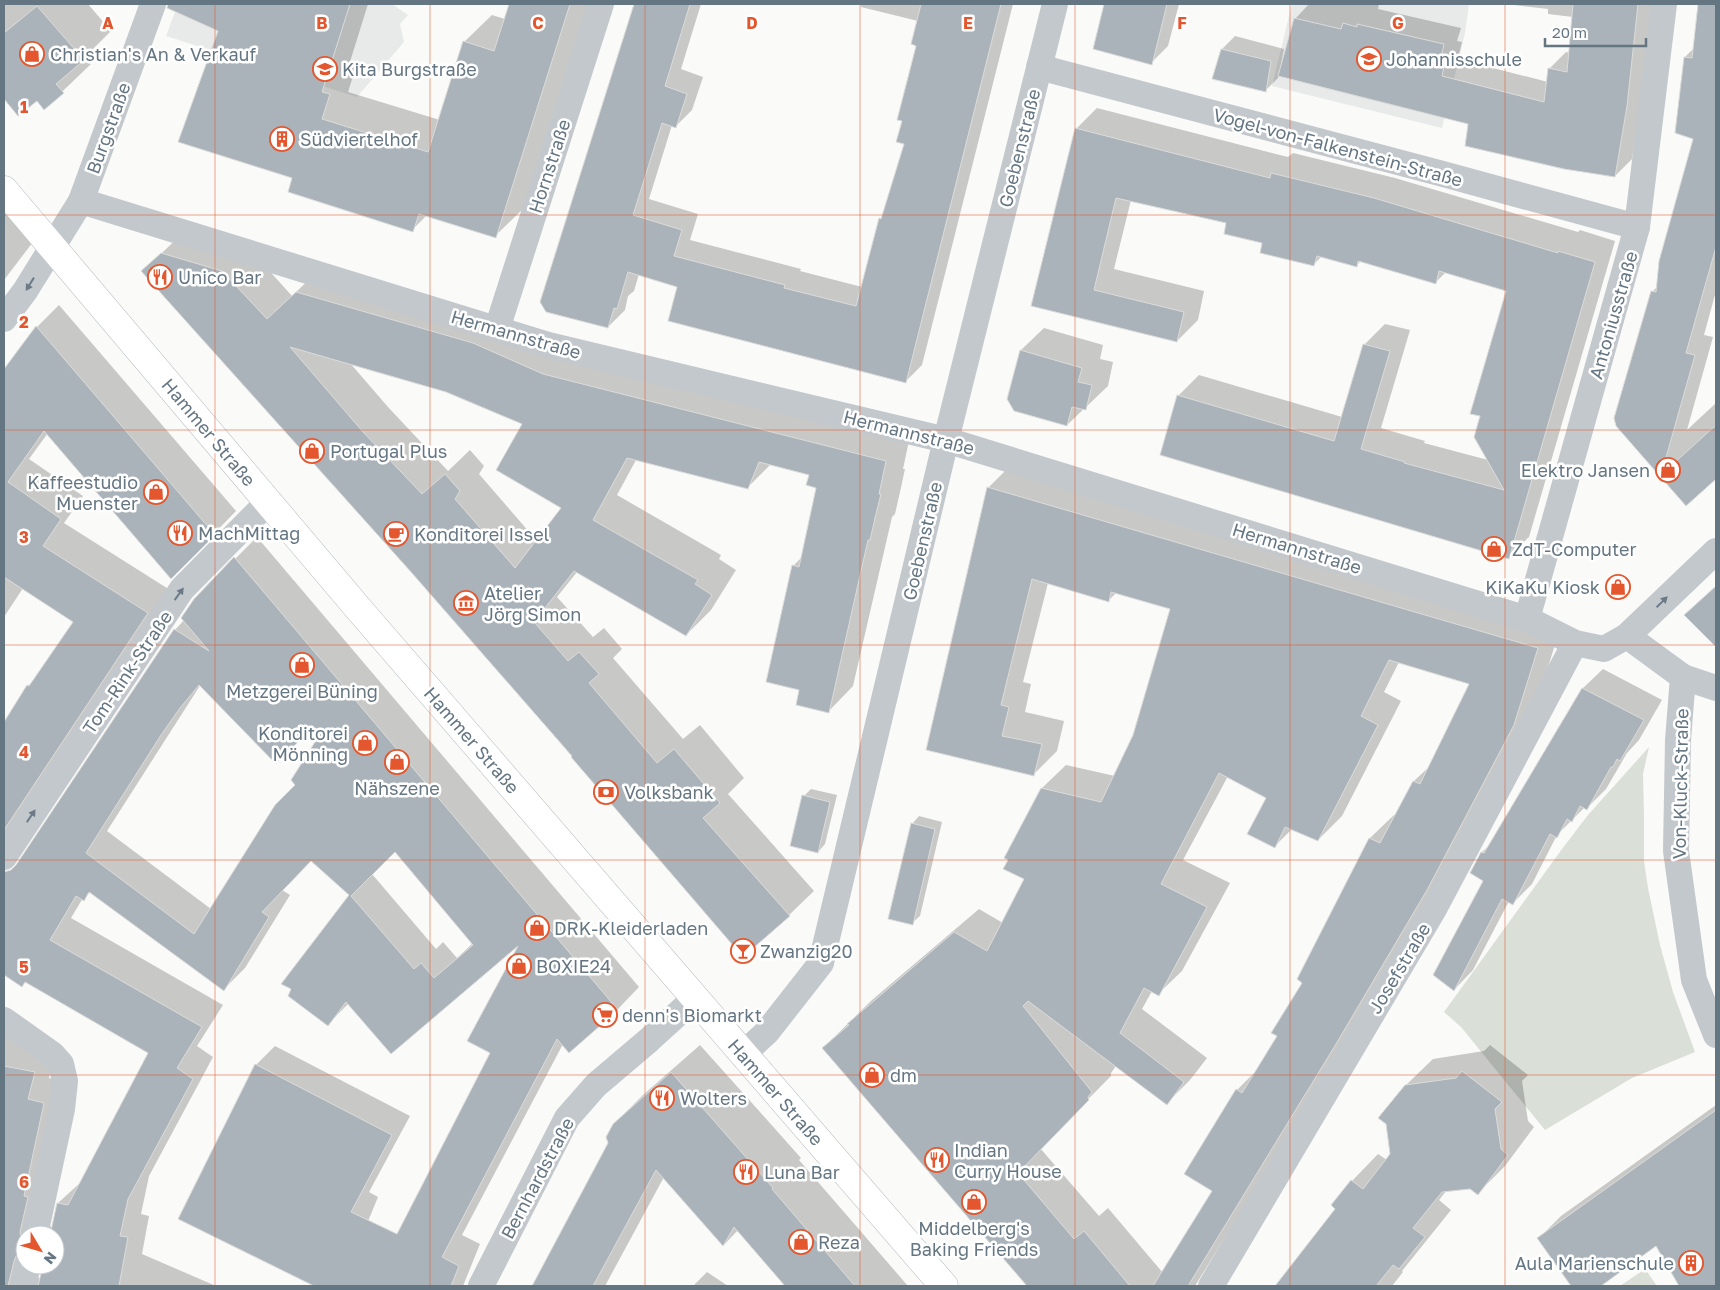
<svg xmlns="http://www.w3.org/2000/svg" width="1720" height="1290" font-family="'Golos Text',sans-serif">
  <rect width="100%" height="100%" fill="#fafaf8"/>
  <g fill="#e8e9e9">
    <path d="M178 4H392L408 15 400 24 404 42 357 97 166 36Z"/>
    <path d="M1292 4H1469L1465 33 1442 128 1272 86Z"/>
  </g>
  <g fill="#dadfd7">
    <path d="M1649 747 1643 774 1644 815V861L1648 888 1660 945 1673 992 1695 1052 1632 1078 1545 1130 1461 1027 1444 1012 1562 849 1588 815Z"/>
    <path d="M1645 1269 1657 1286H1620Z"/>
  </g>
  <g fill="#0003" fill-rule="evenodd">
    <path d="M4 4H88L111 31 85 57 91 64 44 109 37 100 19 115 4 97Z"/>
    <path d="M181 4H368L349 65 356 67 348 92 440 120 464 42 492 15 505 19 510 4H588L523 209 495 236 427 215 412 230 294 177 220 30 178 11Z"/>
    <path d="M635 4H701L681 69 703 77 692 110 675 127 672 125 649 199 698 214 690 240 801 269 800 271 862 287 880 219 884 215 905 143 918 45V21L861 7V4H1013L922 365 905 382 678 286 639 274 634 291 628 296 625 310 608 327 541 302Z"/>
    <path d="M1105 4H1179L1168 46 1151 63 1094 48Z"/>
    <path d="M1309 4H1379L1378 9 1461 28 1457 41 1462 42 1458 59 1548 82 1549 69 1566 52 1570 53 1573 17 1548 14V9L1506 4H1652L1643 88 1632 159 1615 176 1469 124 1279 75 1278 78 1265 91 1222 49 1235 36 1284 49 1281 64H1283L1295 19Z"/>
    <path d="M1704 4H1716V291L1704 335 1713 337 1687 430 1716 403V477L1686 504 1617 425 1652 292 1658 286 1695 138 1677 133 1685 57 1694 48Z"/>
    <path d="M1097 108 1288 157 1293 153 1395 178 1578 232 1580 230 1615 241 1529 537 1508 557 1178 396 1199 375 1342 417 1365 344 1385 324 1410 330 1381 428 1425 441 1424 443 1488 460 1481 415 1507 290 1446 272 1435 283 1361 261 1357 265 1322 256 1313 265 1264 242 1228 222 1131 200 1114 269 1204 291 1198 320 1177 341 1032 305 1076 129Z"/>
    <path d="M4 208 33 242 4 280Z"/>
    <path d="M187 229 247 246 292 296 322 267 910 436 903 469H905L900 492 895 514 892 517 853 686 829 711 800 689 793 566 802 557 818 487 810 474 771 464 748 487 636 460 617 495 721 555 719 559 736 570 711 610 686 635 577 572 557 597 593 637 604 628 622 649 613 658 683 739 700 725 744 778 728 794 814 891 789 915 743 955 412 571 143 271ZM350 363 446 391 524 424 563 508 537 541 479 474 484 466 470 450 448 471 388 407Z"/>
    <path d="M59 305 236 511 171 578 48 433 29 459 83 496 64 523 170 590 4 842V724L28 686 35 679 75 621 23 588 4 617V371L37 327Z"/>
    <path d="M1044 328 1103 345 1100 359 1113 362 1108 386 1067 425 1021 350Z"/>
    <path d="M1012 464 1561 625 1538 700 1359 1019 1195 1286H1028L823 1048 872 1000 979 909 1003 923 1026 879 1042 788 1066 765 1115 776 1134 736 1171 608 1117 592 1108 601 1048 583 1023 682 1031 684 1025 712 1064 721 1057 751 1034 774 927 749 988 488ZM1399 662 1471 683 1432 764 1414 781 1396 816 1394 815 1370 838 1299 979 1304 982 1279 1035 1258 1069 1237 1090 1214 1191 1163 1273 1108 1208 1099 1216 1040 1148 1111 1076V1073L1116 1066 1167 1103 1190 1080 1207 1058 1142 1009 1152 991 1158 994 1182 971 1230 883 1183 860 1228 776 1268 797 1274 847 1292 829 1318 840 1342 816 1401 701 1384 692Z"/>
    <path d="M257 537 639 987 618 1009 569 1051 563 1044 462 1235 480 1244 463 1286H385L425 1183 492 1052 522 941 391 1052 349 1003 328 1024 351 895 312 860 282 890 290 895 245 968 224 989 91 892 83 898 71 918 223 1005 197 1046 213 1057 149 1176 141 1214 149 1216 142 1254 216 1286H4V1034L55 1051 49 1078 64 1082 46 1224 53 1228 58 1203 81 1182 150 1053 26 982 22 985 4 973V924L97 766 175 630 184 620 195 599ZM201 684 312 727 321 734 297 785 211 909 107 831ZM395 850 473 943 457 958 443 942 436 949 372 874ZM25 1235H55V1265H44L41 1279 35 1276 25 1265Z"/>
    <path d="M1716 586V645L1686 615Z"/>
    <path d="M1603 669 1662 700 1639 740 1627 753 1606 789 1587 808 1585 807 1557 835 1532 884 1513 903 1509 901 1473 970 1454 990 1485 881 1471 873 1482 852 1492 843 1583 688Z"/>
    <path d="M811 789 837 795 825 844 818 852 804 796Z"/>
    <path d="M919 816 942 822 920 916 912 923V824Z"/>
    <path d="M700 1045 801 1158 799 1160 908 1286H786L738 1230 724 1245 664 1177 605 1286H533L610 1143 614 1124 643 1095Z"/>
    <path d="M1490 1045 1528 1075 1522 1081 1528 1121 1534 1127 1505 1166 1478 1193 1470 1188 1447 1190 1439 1200 1451 1210 1402 1271 1403 1272 1392 1286H1276L1337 1208 1352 1181 1378 1154 1387 1160 1391 1155 1405 1086 1433 1059 1484 1051Z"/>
    <path d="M275 1046 410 1116 369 1192 378 1197 347 1272 333 1286H317L180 1218 256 1065Z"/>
    <path d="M1716 1105V1286H1680L1657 1244 1599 1286H1573L1539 1238 1561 1216Z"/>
    <path d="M707 1272 728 1286H693Z"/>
  </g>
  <g fill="#aab3b9" stroke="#dcdcda" fill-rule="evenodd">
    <path d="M168 4H350L322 92 330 94 322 119 428 152 463 41 494 51 509 4H570L496 238 419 214 413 232 288 192 292 178 178 142 218 31 167 8Z"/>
    <path d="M634 4H690L665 86 687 94 676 128 662 123 633 215 682 230 674 256 785 285 784 288 856 306 879 218 881 219 904 144 896 142 902 121 897 120 916 46 911 44 921 4H1001L906 383 668 321 677 287 628 272 617 309 614 308 608 328 546 312 540 302Z"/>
    <path d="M1104 4H1167L1152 65 1093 49Z"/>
    <path d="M1573 4H1638L1627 106 1615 177 1564 169 1465 146 1468 124 1278 76 1294 18 1341 29 1343 23 1357 27V24L1444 44 1441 58 1446 59 1442 76 1544 102 1548 68 1567 72Z"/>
    <path d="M1698 4H1716V247L1686 353 1695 355 1661 475 1716 425V479L1686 506 1616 426 1614 418 1651 291 1656 292 1659 261 1693 139 1675 133 1684 57 1692 58Z"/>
    <path d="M37 6 84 60 56 84 64 93 44 110 37 101 18 116 4 99V33Z"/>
    <path d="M1221 49 1271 61 1266 92 1212 79Z"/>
    <path d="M1075 128 1270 178 1271 173 1374 198 1558 253V251L1595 262 1509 559 1160 455 1177 395 1334 441 1363 344 1390 351 1361 449 1405 462 1404 463 1504 490 1474 437 1480 416 1470 414 1506 291 1439 271 1436 284 1358 261 1357 267 1317 256 1314 266 1260 253 1262 243 1224 234 1226 223 1116 198 1094 290 1184 312 1177 342 1031 306Z"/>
    <path d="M161 253 222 271 267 319 296 292 473 343 543 374 886 461 879 494H881L875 518 870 540H868L829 713 796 705 799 690 766 682 792 565 799 567 816 488 806 485 809 475 759 462 748 489 627 458 593 520 698 580 695 584 712 595 686 636 574 571 534 622 568 661 579 652 599 674 589 683 657 763 674 749 720 803 703 818 790 916 743 957 571 757 572 756 411 572 141 271ZM290 347 446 392 522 424 496 470 561 508 515 568 455 499 460 491 445 474 422 494 363 432Z"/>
    <path d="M36 326 215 535 171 579 44 431 8 482 61 519 43 546 148 613 4 830V722L27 685 29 686 73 622 4 577V369Z"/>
    <path d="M1020 350 1082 368 1078 382 1092 385 1086 410 1072 407 1067 426 1014 411 1007 399Z"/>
    <path d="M987 487 1538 648 1514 725 1427 890 1336 1044 1188 1286H1153L1212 1191 1184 1174 1236 1089 1242 1093 1277 1036 1271 1033 1302 983 1297 979 1369 838 1380 843 1413 781 1420 784 1469 684 1389 660 1361 716 1378 725 1318 841 1285 827 1275 848 1247 834 1266 798 1219 773 1161 884 1207 907 1159 996 1144 988 1120 1033 1184 1082 1167 1105 1028 1001 1023 1006 1092 1092 1088 1097 1089 1100 1018 1173 1074 1239 1084 1231 1130 1286H1027L822 1048 849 1025 847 1024 954 932 987 951 1024 879 1003 869 1008 860 1004 858 1041 788 1101 802 1133 735 1170 609 1111 592 1109 602 1032 579 1001 705 1009 707 1002 736 1042 744 1034 776 926 750Z"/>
    <path d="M234 557 618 1010 569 1053 557 1039 442 1257 459 1266 451 1286H314L178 1219 255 1064 392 1135 351 1212 397 1234 490 1053 467 1041 518 946 391 1054 346 1002 328 1026 288 996 291 989 281 984 349 895 311 861 262 912 269 917 224 991 89 892 84 901 76 896 50 940 202 1027 177 1068 193 1079 128 1199 120 1236 128 1237 119 1286H38L43 1265H55V1235H50L57 1203 68 1205 148 1053 25 982 22 987 4 975V872L11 870 16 865 174 629 209 651 181 618 194 599ZM199 685 276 764 312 728 320 734 291 780 295 785 275 805 194 934 86 853 161 735 180 708ZM395 852 473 945 434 978 421 963 414 969 351 896Z"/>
    <path d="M1716 586V647L1684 615Z"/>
    <path d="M1582 688 1644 720 1620 761 1617 759 1613 767H1611L1587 810 1580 806 1572 822 1567 819 1557 838 1550 834 1513 905 1502 899 1454 991 1433 975 1483 881 1470 873 1481 852 1484 853Z"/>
    <path d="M802 795 830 802 818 853 790 846Z"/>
    <path d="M911 823 935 829 913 925 888 919Z"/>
    <path d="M4 1066 35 1072 28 1099 44 1103 24 1196 28 1197 20 1232 21 1239 25 1246V1251L17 1254 14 1261 8 1286H4Z"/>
    <path d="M1462 1071 1502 1102 1495 1109 1501 1149 1508 1155 1478 1195 1470 1189 1442 1192 1413 1228 1425 1237 1399 1269 1393 1265 1376 1286H1275L1335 1209 1331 1205 1351 1180 1363 1189 1390 1154 1386 1124 1378 1118 1405 1085 1456 1078Z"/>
    <path d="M671 1072 773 1188 772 1189 855 1286H785L734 1227 723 1246 656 1170 593 1286H532L608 1143 606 1137 613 1124Z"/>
    <path d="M1716 1110V1286H1679L1656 1246 1601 1286H1571L1537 1238Z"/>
  </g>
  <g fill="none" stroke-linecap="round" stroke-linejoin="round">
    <defs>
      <path id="secondary" d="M4 190 357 607 944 1286"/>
    </defs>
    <use href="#secondary" stroke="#b3babf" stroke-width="29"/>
    <g stroke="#c3c8cc" stroke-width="26">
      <path d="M1039 67 1443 174 1637 227"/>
      <path d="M81 201 548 345 946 440 1527 619 1575 643 1604 649 1627 636 1716 551"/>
      <path d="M4 319 25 291 81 201 153 4"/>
      <path d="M497 329 601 4"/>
      <path d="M1527 619 1637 227 1664 4"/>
      <path d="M1627 636 1683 677 1716 688"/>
      <path d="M1683 677 1678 740 1676 851 1694 980 1716 1035"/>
      <path d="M4 857 182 589 268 502"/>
      <path d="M4 1020 52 1054 61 1064 65 1081 62 1109 35 1235"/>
      <path d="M743 1054 767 1032 821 963 946 440 1055 4"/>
      <path d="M23 1286 28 1265"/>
      <path d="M481 1286 567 1118 596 1085 649 1040 694 999"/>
      <path d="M1211 1286 1434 909 1575 643"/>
    </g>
    <use href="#secondary" stroke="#fff" stroke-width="28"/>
  </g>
  <defs><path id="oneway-solid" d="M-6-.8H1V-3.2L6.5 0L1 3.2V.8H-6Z" transform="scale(1.25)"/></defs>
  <g fill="#6a7a87">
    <use href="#oneway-solid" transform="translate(30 284) rotate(122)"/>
    <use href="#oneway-solid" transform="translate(179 594) rotate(-54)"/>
    <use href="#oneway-solid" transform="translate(1662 602) rotate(-44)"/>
    <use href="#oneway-solid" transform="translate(31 816) rotate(-56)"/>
  </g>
  <path fill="none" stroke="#e4572e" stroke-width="1" stroke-opacity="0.55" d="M215 4V1286M430 4V1286M645 4V1286M860 4V1286M1075 4V1286M1290 4V1286M1505 4V1286M4 215H1716M4 430H1716M4 645H1716M4 860H1716M4 1075H1716"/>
  <defs>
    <symbol id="shop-ring" viewBox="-11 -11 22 22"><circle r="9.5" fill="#fff" stroke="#e4572e" stroke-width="1.5"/><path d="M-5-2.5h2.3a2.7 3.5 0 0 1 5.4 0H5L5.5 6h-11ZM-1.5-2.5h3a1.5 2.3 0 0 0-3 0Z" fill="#e4572e"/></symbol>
    <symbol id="school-ring" viewBox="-11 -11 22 22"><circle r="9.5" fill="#fff" stroke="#e4572e" stroke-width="1.5"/><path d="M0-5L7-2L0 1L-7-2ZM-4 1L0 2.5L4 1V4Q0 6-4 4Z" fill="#e4572e"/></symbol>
    <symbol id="building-ring" viewBox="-11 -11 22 22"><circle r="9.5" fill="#fff" stroke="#e4572e" stroke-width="1.5"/><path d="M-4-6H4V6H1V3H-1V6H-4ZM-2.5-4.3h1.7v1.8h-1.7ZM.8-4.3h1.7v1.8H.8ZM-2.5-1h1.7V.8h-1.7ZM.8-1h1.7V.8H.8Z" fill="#e4572e"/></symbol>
    <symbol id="restaurant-ring" viewBox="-11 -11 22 22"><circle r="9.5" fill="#fff" stroke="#e4572e" stroke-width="1.5"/><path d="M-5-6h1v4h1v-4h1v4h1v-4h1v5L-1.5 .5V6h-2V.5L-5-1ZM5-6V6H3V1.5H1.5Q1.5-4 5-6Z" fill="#e4572e"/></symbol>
    <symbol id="cafe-ring" viewBox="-11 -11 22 22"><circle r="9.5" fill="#fff" stroke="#e4572e" stroke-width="1.5"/><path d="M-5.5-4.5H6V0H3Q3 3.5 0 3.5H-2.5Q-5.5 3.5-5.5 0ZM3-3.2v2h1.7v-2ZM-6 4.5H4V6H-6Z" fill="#e4572e"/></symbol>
    <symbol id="museum-ring" viewBox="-11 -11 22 22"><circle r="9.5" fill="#fff" stroke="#e4572e" stroke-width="1.5"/><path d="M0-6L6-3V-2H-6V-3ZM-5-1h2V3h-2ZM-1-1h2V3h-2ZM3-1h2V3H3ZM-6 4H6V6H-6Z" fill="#e4572e"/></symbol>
    <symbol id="bank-ring" viewBox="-11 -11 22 22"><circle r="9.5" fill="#fff" stroke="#e4572e" stroke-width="1.5"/><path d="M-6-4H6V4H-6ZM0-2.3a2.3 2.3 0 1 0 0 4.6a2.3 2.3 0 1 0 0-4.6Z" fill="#e4572e"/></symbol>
    <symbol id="bar-ring" viewBox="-11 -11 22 22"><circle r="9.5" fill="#fff" stroke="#e4572e" stroke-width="1.5"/><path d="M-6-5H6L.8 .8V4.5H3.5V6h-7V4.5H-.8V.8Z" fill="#e4572e"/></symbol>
    <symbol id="supermarket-ring" viewBox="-11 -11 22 22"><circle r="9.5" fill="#fff" stroke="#e4572e" stroke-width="1.5"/><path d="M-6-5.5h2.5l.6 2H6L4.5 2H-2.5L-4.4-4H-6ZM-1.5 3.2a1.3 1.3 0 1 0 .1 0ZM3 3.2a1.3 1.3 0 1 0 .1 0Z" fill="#e4572e"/></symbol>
  </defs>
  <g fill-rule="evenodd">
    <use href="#shop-ring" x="18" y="40" width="28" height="28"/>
    <use href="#school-ring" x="1355" y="45" width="28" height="28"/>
    <use href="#school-ring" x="311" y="55" width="28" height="28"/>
    <use href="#building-ring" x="268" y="125" width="28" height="28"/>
    <use href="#restaurant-ring" x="146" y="263" width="28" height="28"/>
    <use href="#shop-ring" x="298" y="437" width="28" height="28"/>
    <use href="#shop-ring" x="1654" y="456" width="28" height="28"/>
    <use href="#shop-ring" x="142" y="478" width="28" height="28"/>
    <use href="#restaurant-ring" x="166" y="519" width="28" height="28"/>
    <use href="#cafe-ring" x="382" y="520" width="28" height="28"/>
    <use href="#shop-ring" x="1480" y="535" width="28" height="28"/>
    <use href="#shop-ring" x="1604" y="573" width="28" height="28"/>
    <use href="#museum-ring" x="452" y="589" width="28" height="28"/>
    <use href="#shop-ring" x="288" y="651" width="28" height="28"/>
    <use href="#shop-ring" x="351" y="729" width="28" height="28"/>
    <use href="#shop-ring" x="383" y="748" width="28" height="28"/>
    <use href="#bank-ring" x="592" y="778" width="28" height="28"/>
    <use href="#shop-ring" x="523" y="914" width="28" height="28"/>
    <use href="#bar-ring" x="729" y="937" width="28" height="28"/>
    <use href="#shop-ring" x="505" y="952" width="28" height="28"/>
    <use href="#supermarket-ring" x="591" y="1001" width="28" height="28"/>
    <use href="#shop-ring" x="858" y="1061" width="28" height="28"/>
    <use href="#restaurant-ring" x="648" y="1084" width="28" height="28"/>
    <use href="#restaurant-ring" x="923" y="1146" width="28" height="28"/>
    <use href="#restaurant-ring" x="732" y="1158" width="28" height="28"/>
    <use href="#shop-ring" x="960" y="1188" width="28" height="28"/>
    <use href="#shop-ring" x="787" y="1228" width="28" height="28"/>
    <use href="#building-ring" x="1677" y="1249" width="28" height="28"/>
  </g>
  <g text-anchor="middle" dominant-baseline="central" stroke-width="5" stroke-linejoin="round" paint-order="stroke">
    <g font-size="18" fill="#657683" stroke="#fff" text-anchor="start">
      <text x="50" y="54">Christian's An &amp; Verkauf</text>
      <text x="1386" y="59">Johannisschule</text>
      <text x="342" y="69">Kita Burgstraße</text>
      <text x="300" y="139">Südviertelhof</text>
      <text x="178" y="277">Unico Bar</text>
      <text x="330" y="451">Portugal Plus</text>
      <text x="1650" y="470" text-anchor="end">Elektro Jansen</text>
      <text x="138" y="482" text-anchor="end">Kaffeestudio<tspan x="138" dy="21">Muenster</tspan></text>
      <text x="198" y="533">MachMittag</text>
      <text x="414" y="534">Konditorei Issel</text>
      <text x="1512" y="549">ZdT-Computer</text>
      <text x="1600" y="587" text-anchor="end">KiKaKu Kiosk</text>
      <text x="484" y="593">Atelier<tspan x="484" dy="21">Jörg Simon</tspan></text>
      <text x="302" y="691" text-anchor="middle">Metzgerei Büning</text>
      <text x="348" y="733" text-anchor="end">Konditorei<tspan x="348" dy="21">Mönning</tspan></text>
      <text x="397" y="788" text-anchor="middle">Nähszene</text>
      <text x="624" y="792">Volksbank</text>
      <text x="554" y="928">DRK-Kleiderladen</text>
      <text x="760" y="951">Zwanzig20</text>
      <text x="536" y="966">BOXIE24</text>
      <text x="622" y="1015">denn's Biomarkt</text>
      <text x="890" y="1075">dm</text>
      <text x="680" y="1098">Wolters</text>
      <text x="954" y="1150">Indian<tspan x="954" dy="21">Curry House</tspan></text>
      <text x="764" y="1172">Luna Bar</text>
      <text x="974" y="1228" text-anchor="middle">Middelberg's<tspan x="974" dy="21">Baking Friends</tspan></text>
      <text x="818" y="1242">Reza</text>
      <text x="1674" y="1263" text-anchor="end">Aula Marienschule</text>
    </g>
    <g font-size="18" fill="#657683" stroke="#fff">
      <text transform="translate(108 128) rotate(-70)">Burgstraße</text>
      <text transform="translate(1338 147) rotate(15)">Vogel-von-Falkenstein-Straße</text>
      <text transform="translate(1019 148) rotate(-76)">Goebenstraße</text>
      <text transform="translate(549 166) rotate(-72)">Hornstraße</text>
      <text transform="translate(1613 315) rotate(-74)">Antoniusstraße</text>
      <text transform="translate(516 334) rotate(16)">Hermannstraße</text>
      <text transform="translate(209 432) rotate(50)">Hammer Straße</text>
      <text transform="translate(909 432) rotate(14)">Hermannstraße</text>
      <text transform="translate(922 541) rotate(-77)">Goebenstraße</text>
      <text transform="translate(1297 548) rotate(17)">Hermannstraße</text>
      <text transform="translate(127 672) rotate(-56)">Tom-Rink-Straße</text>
      <text transform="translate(472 740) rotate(49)">Hammer Straße</text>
      <text transform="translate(1680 784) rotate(-89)">Von-Kluck-Straße</text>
      <text transform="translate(1399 968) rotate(-59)">Josefstraße</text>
      <text transform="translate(776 1092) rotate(49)">Hammer Straße</text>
      <text transform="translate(537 1178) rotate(-62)">Bernhardstraße</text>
    </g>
  </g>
  <g font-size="16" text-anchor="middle" font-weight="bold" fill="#e4572e" stroke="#fff" stroke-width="5" stroke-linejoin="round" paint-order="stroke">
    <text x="108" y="29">A</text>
    <text x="322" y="29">B</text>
    <text x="538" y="29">C</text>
    <text x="752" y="29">D</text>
    <text x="968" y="29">E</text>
    <text x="1182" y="29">F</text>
    <text x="1398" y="29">G</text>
    <text x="24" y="113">1</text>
    <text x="24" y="328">2</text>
    <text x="24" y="543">3</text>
    <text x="24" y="758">4</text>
    <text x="24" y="973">5</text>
    <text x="24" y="1188">6</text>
  </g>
  <rect width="1720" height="1290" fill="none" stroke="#657683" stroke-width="10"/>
  <g transform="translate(40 1250) rotate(128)"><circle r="24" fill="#ffffff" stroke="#c1c8cd"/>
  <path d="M0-4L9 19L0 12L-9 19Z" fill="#e4572e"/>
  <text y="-8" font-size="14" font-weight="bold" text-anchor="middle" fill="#657683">N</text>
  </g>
  <path d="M1545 38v8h101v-8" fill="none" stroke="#657683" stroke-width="2.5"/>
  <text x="1552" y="38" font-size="15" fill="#657683" stroke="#ffffff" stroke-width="4" paint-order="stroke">20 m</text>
</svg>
